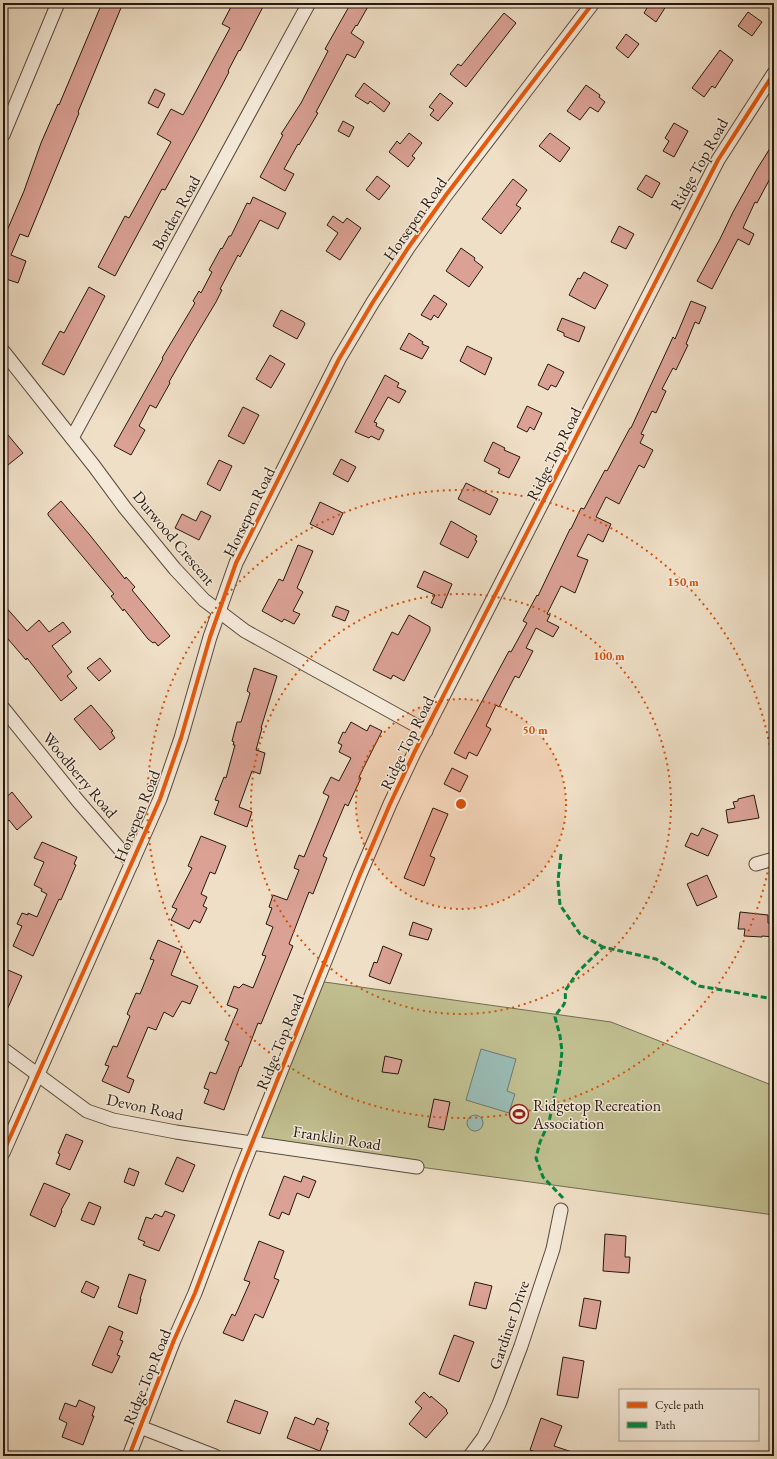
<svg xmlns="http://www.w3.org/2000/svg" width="777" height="1459" font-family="'EB Garamond',serif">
  <rect width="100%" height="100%" fill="#efdfc6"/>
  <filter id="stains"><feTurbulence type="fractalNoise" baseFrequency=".005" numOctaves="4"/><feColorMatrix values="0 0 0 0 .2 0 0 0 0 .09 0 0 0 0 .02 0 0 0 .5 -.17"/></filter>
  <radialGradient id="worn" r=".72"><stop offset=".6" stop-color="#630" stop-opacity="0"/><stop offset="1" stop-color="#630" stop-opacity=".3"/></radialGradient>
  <path fill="#c1bf90" stroke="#726c50" d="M317 981 611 1022 774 1086V1215L405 1165 252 1143Z"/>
  <g fill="#9abcb6" stroke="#6b7a74">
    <path d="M481 1049 516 1059 507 1091 515 1094 509 1113 466 1100Z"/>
    <circle cx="475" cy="1123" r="8"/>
  </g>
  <g fill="#daa194" stroke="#241811">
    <path d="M102 3H123L78 112 79 113 28 237 20 234 11 255 26 261 18 283 3 278V240L24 191 41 143 58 104 59 105Z"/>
    <path d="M233 3H265L240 51 239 50 228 71 229 72 203 121 165 190 162 189 115 276 111 274 98 267 125 216 129 218 171 142 157 134 171 109 183 115 187 108 230 28 222 24Z"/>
    <path d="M351 3H370L357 26 356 25 351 33 364 42 355 58 347 54 316 112 318 113 299 145 298 144 284 169 294 174 285 191 260 177 283 135 281 134 301 103 328 51 325 49Z"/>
    <path d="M650 3H668L656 22 644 13Z"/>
    <path d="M748 12 762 22 752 36 738 26Z"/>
    <path d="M504 13 516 23 466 87 450 74 458 64 461 66Z"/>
    <path d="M626 34 639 44 628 58 616 48Z"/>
    <path d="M720 50 733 60 715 88 712 86 704 97 692 88Z"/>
    <path d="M364 83 390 103 384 112 370 101 368 104 355 96Z"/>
    <path d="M586 85 600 95 599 97 605 102 598 112 590 107 580 120 567 111Z"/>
    <path d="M155 89 165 94 158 108 148 103Z"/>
    <path d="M440 93 453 103 438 121 430 115 434 110 429 107Z"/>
    <path d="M343 121 354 127 349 137 338 131Z"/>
    <path d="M674 123 688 131 674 157 663 151 669 141 665 138Z"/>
    <path d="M409 133 422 143 412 156 415 158 408 167 389 152 397 141 400 144Z"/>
    <path d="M550 133 570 148 560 162 539 146Z"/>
    <path d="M774 142V171L757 203 755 202 743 228 754 234 749 245 738 239 712 289 697 281 720 239 733 212 757 169Z"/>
    <path d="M646 175 660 183 652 198 637 189Z"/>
    <path d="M377 176 390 186 379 200 366 190Z"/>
    <path d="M513 179 527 190 516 205 521 208 501 234 482 219Z"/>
    <path d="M253 197 286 213 278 229 260 220 240 257 238 255 220 289 222 290 216 302 189 347 169 382 170 383 156 408 150 405 139 426 145 430 131 455 114 446 163 359 162 358 195 303 193 301 199 291 201 293 212 272 209 270 221 248 222 249 229 236H231L247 203 250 204Z"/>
    <path d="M333 216 343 223 347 218 361 228 340 260 326 251 338 233 327 225Z"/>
    <path d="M619 226 634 234 626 249 611 242Z"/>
    <path d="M461 248 475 258 474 260 483 267 469 287 446 271Z"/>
    <path d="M584 272 608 285 595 309 569 295 578 278 580 279Z"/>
    <path d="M89 287 105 296 64 375 42 364 60 331 64 333Z"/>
    <path d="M434 295 447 304 438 318 434 315 431 320 421 315Z"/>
    <path d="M691 301 706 307 699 324 695 322 686 344 688 345 676 370 673 368 662 389 666 391 656 413 652 411 641 434 644 435 640 443 653 450 644 468 639 465 619 504 606 497 596 517 611 524 603 542 588 534 577 556 588 560 575 593 561 586 547 614 550 615 547 621 559 627 553 637 536 628 526 648 533 651 519 678 515 676 499 707 496 705 486 726 491 729 477 756 469 752 466 759 454 753 509 651 511 652 527 623 523 621 537 595 538 596 570 529H571L581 508 584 509 605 470 607 471 630 428H631L673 337 675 339Z"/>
    <path d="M281 310 304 322 305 324 297 339 273 326Z"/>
    <path d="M562 318 585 327 579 342 564 336V333L557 330Z"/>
    <path d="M409 333 423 342 422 344 429 347 422 359 400 349Z"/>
    <path d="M467 346 492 358 485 375 460 361Z"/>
    <path d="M270 355 285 364 271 388 256 379Z"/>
    <path d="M548 364 564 372 556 387 551 385 548 390 538 385Z"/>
    <path d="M385 375 399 383 397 387 406 391 399 403 388 397 374 422 377 423 376 426 384 430 379 440 371 436 369 438 355 432Z"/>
    <path d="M527 406 542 413 534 430 530 427 527 432 517 427Z"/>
    <path d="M243 407 259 415 244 444 228 436Z"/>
    <path d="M3 429 23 453 8 465 3 459Z"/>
    <path d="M493 442 505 448 504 450 520 457 509 478 498 473 500 469 484 461Z"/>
    <path d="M341 459 356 467 348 482 333 474Z"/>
    <path d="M219 460 232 466 220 491 207 484Z"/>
    <path d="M466 483 498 499 490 515 458 499Z"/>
    <path d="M61 501 89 534 125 579 126 577 135 587 132 590 170 636 158 646 155 642 153 643 148 639 124 609 123 611 111 596 114 594 48 515V513Z"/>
    <path d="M320 502 343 513 333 535 310 524Z"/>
    <path d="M201 511 211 516 199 540 175 528 182 514 196 521Z"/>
    <path d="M451 521 477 536 475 540 477 541 468 558 440 544Z"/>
    <path d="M298 545 313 551 297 588 303 592 293 611 300 614 294 624 284 619 282 622 262 611 279 579 283 581Z"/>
    <path d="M424 571 452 584 442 608 431 603 435 595 417 587Z"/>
    <path d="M3 604 27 631 39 620 49 632 63 622 71 632 52 646 72 672 67 676 77 688 61 701 27 658 26 660 3 633Z"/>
    <path d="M336 606 349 611 345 621 332 616Z"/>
    <path d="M409 615 430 627V631L404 681 393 675 391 679 373 670 392 632 398 635Z"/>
    <path d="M100 658 111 671 99 681 87 668Z"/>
    <path d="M254 668 277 676 261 728H262L256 750 265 753 260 774 252 771 239 807 252 812 247 827 214 814 219 801 215 800 224 777 226 778 235 745H233L234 742 232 741 237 722H241L250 693 247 691Z"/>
    <path d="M91 705 113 731 111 732 115 738 100 750 74 719Z"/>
    <path d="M351 722 367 731 370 725 382 731 359 777 361 778 348 806 345 804 323 856 327 858 313 894 309 892 289 944 293 946 261 1024 258 1023 241 1067 240 1066 224 1110 204 1103 209 1090 204 1088 210 1072 216 1074 229 1042 225 1040 238 1009 227 1005 234 986 239 988 243 984 253 988 266 956 262 955 273 927 266 924 272 908 269 907 273 895 287 900 299 870 294 868 299 855 304 857 329 796 323 793 331 777 339 781 351 758 339 752 342 745 338 743 343 732 345 733Z"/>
    <path d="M452 768 468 776 460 792 444 784Z"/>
    <path d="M12 792 32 817 17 830 9 820 3 826V800Z"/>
    <path d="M754 795 759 818 728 823 726 810 735 808 733 802 738 801V799Z"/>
    <path d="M433 808 448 814 430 856 435 858 424 886 404 878Z"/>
    <path d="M702 828 718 835 708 856 685 846 691 833 698 836Z"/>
    <path d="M201 836 226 846 215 874 210 872 201 894 207 897 203 906 207 908 200 923 194 920 189 929 171 920 177 909 172 907 192 868 188 866Z"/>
    <path d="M42 842 77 857 74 864 76 865 61 900 59 899 33 956 13 946 22 926 17 924 22 913 28 915V913L37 917 47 894 41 891 42 889 34 885 44 862 34 858Z"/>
    <path d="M707 875 717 897 697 906 687 884Z"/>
    <path d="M740 912 768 915V923H774V937L762 936V937L744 936 745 929H738Z"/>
    <path d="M413 922 432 929 428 940 409 935Z"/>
    <path d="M158 940 181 950 171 975 198 986 190 1004 182 1001 173 1017 164 1012 156 1030 148 1027 127 1077 134 1080 129 1093 102 1081 109 1066 105 1065 113 1046 117 1047 130 1016 127 1014 136 993 140 994 154 960 150 959Z"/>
    <path d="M383 946 402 954 390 984 369 976 374 962 377 963Z"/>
    <path d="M3 968 22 976 3 1019Z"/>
    <path d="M385 1056 402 1060 398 1074 382 1072Z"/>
    <path d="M434 1099 450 1102 444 1130 428 1127Z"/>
    <path d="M66 1134 83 1141 70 1170 56 1164 60 1154 58 1153Z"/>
    <path d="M177 1157 195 1165 183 1192 165 1184Z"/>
    <path d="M129 1168 139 1172 134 1186 124 1182Z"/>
    <path d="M284 1176 301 1182 303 1176 316 1181 309 1198 297 1193 289 1215 282 1212 279 1219 269 1215Z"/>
    <path d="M44 1183 70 1194 61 1210 62 1211 55 1227 30 1215Z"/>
    <path d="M89 1202 101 1207 94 1225 81 1220Z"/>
    <path d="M165 1211 175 1215 159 1251 143 1245 145 1242 138 1239 146 1217 152 1219 155 1214 162 1217Z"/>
    <path d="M605 1234 626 1236 625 1257H630L629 1273 603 1271Z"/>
    <path d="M259 1241 284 1251 274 1278 279 1280 263 1318 255 1314 243 1341 223 1333 232 1314 235 1316 250 1282 244 1280Z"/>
    <path d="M129 1274 146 1280 140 1299H141L137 1314 118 1307Z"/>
    <path d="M86 1281 99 1287 94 1298 81 1292Z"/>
    <path d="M475 1282 492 1286 486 1309 469 1305Z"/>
    <path d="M584 1298 601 1301 596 1329 579 1326Z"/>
    <path d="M109 1326 123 1332 120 1340 123 1341 117 1355 120 1356 112 1373 92 1365Z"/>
    <path d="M454 1335 474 1342 459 1382 439 1374Z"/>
    <path d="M563 1357 584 1361 578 1398 557 1395Z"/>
    <path d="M424 1392 430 1398 431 1396 447 1410 446 1411 448 1413 426 1438 409 1424 422 1408 415 1402Z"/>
    <path d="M79 1400 95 1407 92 1416H94L83 1445 62 1437 67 1423 59 1419 65 1403 76 1407Z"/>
    <path d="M235 1400 268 1412 260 1434 227 1422Z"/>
    <path d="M295 1417 314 1425 317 1418 329 1423 326 1430H328L320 1451 287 1438Z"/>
    <path d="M541 1418 562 1426 554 1446 578 1454V1456H548L530 1450Z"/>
  </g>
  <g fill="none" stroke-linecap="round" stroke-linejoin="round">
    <defs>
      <g id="minor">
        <path d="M3 135 58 3"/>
        <path d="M3 351 94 466 125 508 175 569 204 600 245 631 426 731"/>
        <path d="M72 438 309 3"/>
        <path d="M3 708 78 801 132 863"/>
        <path d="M756 864 774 859"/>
        <path d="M3 1049 87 1111 113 1120 176 1132 417 1167"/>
        <path d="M3 1153 160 799 181 738 210 637 236 563 339 359 373 302 408 248 446 195 593 3"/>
        <path d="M140 1427 215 1456"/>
        <path d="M129 1456 174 1340 195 1293 240 1173 360 874 390 804 414 753 718 160 774 73"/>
        <path d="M470 1456 484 1437 499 1404 521 1346 553 1249 561 1210"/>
      </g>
    </defs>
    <use href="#minor" stroke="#574a3e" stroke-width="15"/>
    <use href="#minor" stroke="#f5eada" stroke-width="13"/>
    <g stroke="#00873e" stroke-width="3" stroke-dasharray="6 3" stroke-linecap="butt">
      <path d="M561 854 558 881 560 905 580 934 603 947"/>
      <path d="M563 1198 543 1177 536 1158 540 1142 549 1122 560 1070 562 1051 560 1036 555 1017C561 1004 567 1009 565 991L577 973 603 947 656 959 699 986 774 999"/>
    </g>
    <defs>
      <g id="cycleway">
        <path d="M3 1153 160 799 181 738 210 637 236 563 339 359 373 302 408 248 446 195 593 3"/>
        <path d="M129 1456 174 1340 195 1293 240 1173 360 874 390 804 414 753 718 160 774 73"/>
      </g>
    </defs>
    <use href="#cycleway" stroke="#f5eada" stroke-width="6"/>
    <use href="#cycleway" stroke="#e8590c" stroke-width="4"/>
  </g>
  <circle cx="461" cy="804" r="105" fill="#d4520c" fill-opacity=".12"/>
  <g fill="none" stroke="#d4520c" stroke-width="2" stroke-dasharray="2 4">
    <circle cx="461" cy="804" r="105"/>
    <circle cx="461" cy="804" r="210"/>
    <path d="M774 831A314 314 0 1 1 774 777"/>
  </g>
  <defs>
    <symbol id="stadium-ring" viewBox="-11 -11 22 22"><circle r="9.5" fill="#f5eada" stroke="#8f2418" stroke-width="1.5"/><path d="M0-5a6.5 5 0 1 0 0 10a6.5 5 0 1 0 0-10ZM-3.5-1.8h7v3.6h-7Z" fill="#8f2418"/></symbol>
  </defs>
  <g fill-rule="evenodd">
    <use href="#stadium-ring" x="508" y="1103" width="22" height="22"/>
  </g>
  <g text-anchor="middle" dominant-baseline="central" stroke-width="3" stroke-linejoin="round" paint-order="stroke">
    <g font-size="16" fill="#241811" stroke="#f5eada">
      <text transform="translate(699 164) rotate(-61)">Ridge Top Road</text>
      <text transform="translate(176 213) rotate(-61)">Borden Road</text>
      <text transform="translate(415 219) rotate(-55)">Horsepen Road</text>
      <text transform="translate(554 454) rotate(-63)">Ridge Top Road</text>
      <text transform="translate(249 512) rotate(-64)">Horsepen Road</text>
      <text transform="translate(174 538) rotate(50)">Durwood Crescent</text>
      <text transform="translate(407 743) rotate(-64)">Ridge Top Road</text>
      <text transform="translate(80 775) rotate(50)">Woodberry Road</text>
      <text transform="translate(137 816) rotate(-68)">Horsepen Road</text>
      <text transform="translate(280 1042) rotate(-68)">Ridge Top Road</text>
      <text transform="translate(145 1107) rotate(12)">Devon Road</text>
      <text transform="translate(337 1138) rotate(9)">Franklin Road</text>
      <text transform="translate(509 1325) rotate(-71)">Gardiner Drive</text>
      <text transform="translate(147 1377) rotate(-68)">Ridge Top Road</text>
    </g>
    <g font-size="16" fill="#241811" stroke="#f5eada" text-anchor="start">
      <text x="533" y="1105">Ridgetop Recreation<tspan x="533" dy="18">Association</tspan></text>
    </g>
  </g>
  <circle cx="461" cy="804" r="6" fill="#d4520c" stroke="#f5eada" stroke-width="2"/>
  <g font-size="12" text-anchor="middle" font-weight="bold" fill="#d4520c" stroke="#f5eada" stroke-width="3" stroke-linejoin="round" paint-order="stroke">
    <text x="683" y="586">150 m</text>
    <text x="609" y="660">100 m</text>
    <text x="535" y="734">50 m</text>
  </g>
  <rect width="777" height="1459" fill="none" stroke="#efdfc6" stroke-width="16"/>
  <rect x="4" y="4" width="769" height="1451" fill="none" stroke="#241811" stroke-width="2"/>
  <rect x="8" y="8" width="761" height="1443" fill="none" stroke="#241811"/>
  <rect x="619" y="1389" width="140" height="52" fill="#f5eada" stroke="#a1968a"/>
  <rect x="627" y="1402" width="20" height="6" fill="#e8590c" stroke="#a1968a"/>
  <text x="655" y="1409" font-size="12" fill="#241811">Cycle path</text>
  <rect x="627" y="1422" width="20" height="6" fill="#00873e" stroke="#a1968a"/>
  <text x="655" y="1429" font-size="12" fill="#241811">Path</text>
  <rect width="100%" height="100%" filter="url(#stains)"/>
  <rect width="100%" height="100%" fill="url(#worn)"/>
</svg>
